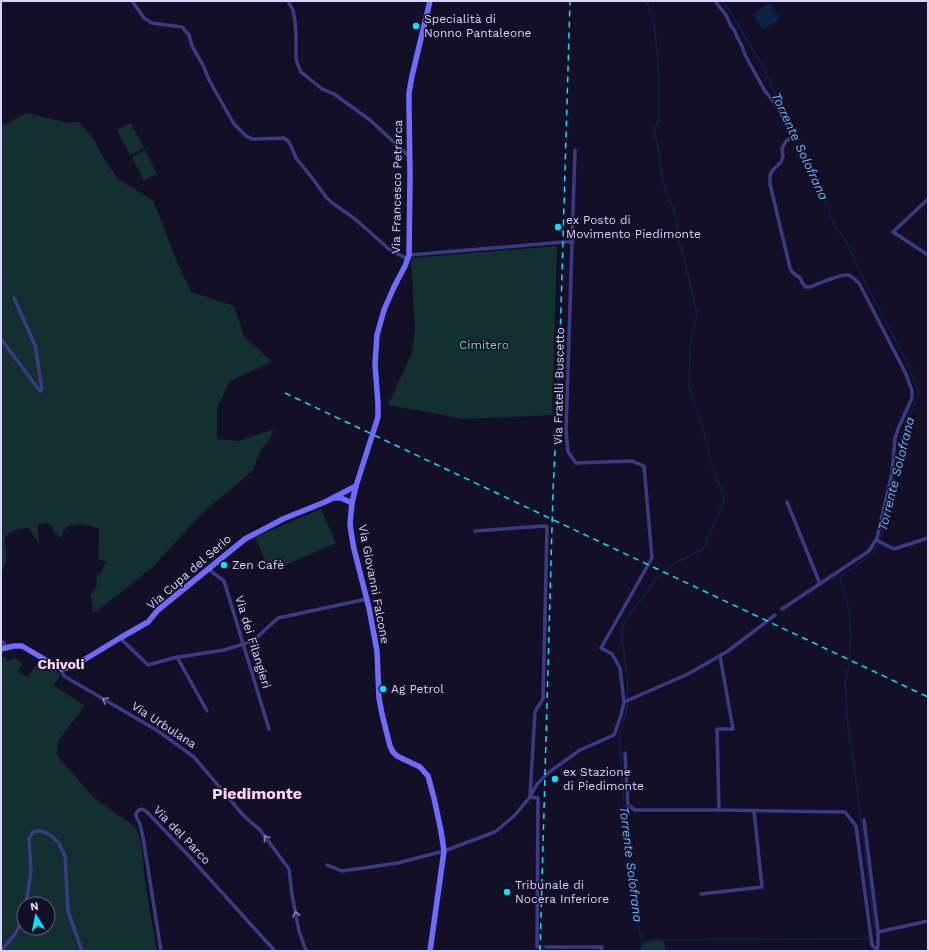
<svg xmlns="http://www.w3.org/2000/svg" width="929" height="952" font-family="'Work Sans',sans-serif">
  <rect width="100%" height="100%" fill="#130f26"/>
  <g fill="#12302f" fill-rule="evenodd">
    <path d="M27 113 68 123 79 122 95 141 104 159 118 179 153 200 177 262 191 292 234 306 244 336 272 362 230 381 217 408V439L239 441 274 429 270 439 260 451 253 470 231 489 203 512 152 568 97 611 92 612 93 609 91 594 97 586 96 576 100 574 106 562 98 559 99 529C86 524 81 524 68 526L63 532 61 538 54 532 51 525 46 523 38 525V533L39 544 33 534 28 528C19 528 6 531 5 541 5 544 6 548 6 551 7 557 6 567 1 572V126Z"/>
    <path d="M131 123 144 148 130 155 117 130Z"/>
    <path d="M145 150 157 174 144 181 132 157Z"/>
    <path d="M557 246 552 415 464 419 388 405 412 353 415 328 411 258Z"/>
    <path d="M321 509 336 543 270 572 255 537Z"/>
    <path d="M6 657 7 661 15 658 23 663 17 671 28 677 39 660 57 671 60 675 58 680 53 685 85 706 58 741 57 755 92 796 135 827C144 843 143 863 145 880 148 903 153 927 157 951H1V658ZM24 904H48V928H24Z"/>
    <path d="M654 940 662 941 665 945 666 951H640L643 943Z"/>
  </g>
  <path fill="#0c2248" d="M771 3 780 20 762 29 753 13Z"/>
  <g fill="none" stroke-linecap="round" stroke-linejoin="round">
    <g stroke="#0c2248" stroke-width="1.5">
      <path d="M722 1 731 13 759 60 817 177 822 193 835 227 845 239 866 284 906 360 919 393 907 422 883 530 877 547 874 553 840 577 849 610 851 635 849 665 845 685 848 728 855 773 874 926"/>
      <path d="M643 943 639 930 634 904 624 803 619 736 628 705 627 673 621 633 627 618 642 599 656 579 673 564 682 560 703 549 723 504 724 497 711 462 703 428 689 388 690 346 697 314 683 253 676 234 678 223 674 210 666 194 660 166 659 153 655 134V129L659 118V72L654 22 650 12 647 1"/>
      <path d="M640 951 643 943 654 940 861 939 868 937"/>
    </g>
    <path stroke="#312d47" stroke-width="3.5" stroke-dasharray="3.5 2" stroke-linecap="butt" d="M538 947H547"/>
    <g stroke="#3d3a85" stroke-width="3.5">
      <path d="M132 1 144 18 152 23 182 27 189 35 192 46 203 65 209 80 234 124 245 135 252 139 284 138 288 141 291 146 296 158 313 179 326 197 331 202 355 219 390 250 408 259"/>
      <path d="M288 1 293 10 295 22 296 34V59L298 65 301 72 322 89 334 94 370 120 410 157"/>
      <path d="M715 1 726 15 731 26 735 31 737 37 742 46 745 55 765 91 775 103 781 114 793 137 786 141 782 148 783 156 781 162 772 171 770 176V184L790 268 792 272 800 278 803 284 806 287H810C818 284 839 274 848 275 852 276 855 280 859 283L906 374 912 391V398L898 429 895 438 892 473 877 538 869 551 782 609"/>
      <path d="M928 199 893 232 928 255"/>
      <path d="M409 255 563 242H573"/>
      <path d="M1 339 40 391 42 390 35 345 14 298"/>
      <path d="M787 502 820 584"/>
      <path d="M475 531 544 526 547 527 543 699 535 712 530 796"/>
      <path d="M876 540 894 549 928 538"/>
      <path d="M208 569 224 581 269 729"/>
      <path d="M120 638 148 665 173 658 224 650 244 644 254 640 278 618 367 599"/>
      <path d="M1 642H3L7 647"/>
      <path d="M720 656 733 729H717L719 810 845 812 856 826 872 945 876 949"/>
      <path d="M177 657 207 711"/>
      <path d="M61 669 62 672 64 676 158 731 194 757 243 815 260 830 289 869 292 895 299 931 305 948 307 951"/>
      <path d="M624 702 688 674 728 651 775 615"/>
      <path d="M625 753 628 805 635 810H719"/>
      <path d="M530 797 538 798 537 947H538"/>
      <path d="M864 820 878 932V945L877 950"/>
      <path d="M327 865 342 871 398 863 444 851 495 832 515 815 530 797 537 784 548 773 580 750 614 735 621 715 624 702 620 668 612 654 601 648 652 558 644 466 632 461 576 463 568 452 566 431 575 150"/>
      <path d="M701 894 762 887 754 811"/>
      <path d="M26 904 31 871 29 839 33 832 38 831 44 832 50 835 58 842 65 856 68 911 82 951"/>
      <path d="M878 932 928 921"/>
      <path d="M547 947H602L601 951"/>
      <path d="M1 950C13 938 20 929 24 913"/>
      <path d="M161 951 143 837C142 833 141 829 140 824 137 818 132 812 142 809L146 811 188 855 275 951"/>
    </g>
    <g stroke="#6f6bff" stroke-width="5.5">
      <path d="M430 1 412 76 409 93V106L410 176 409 255 405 266 394 287 384 310 377 335 375 364 378 404V417L356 486 352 503 350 523 351 532 354 549 369 608 377 651 379 698 382 714 390 746 393 752 397 756 420 767 428 776 434 798 441 831 444 851 430 951"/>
      <path d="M334 498H341L352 503"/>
      <path d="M1 649 14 646H22L61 669 74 666 120 638 148 622 158 610 245 539 283 519 325 502 356 486"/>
    </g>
    <g stroke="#00e5ff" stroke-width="1.5" stroke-dasharray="6 5" stroke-linecap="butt">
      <path d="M285 393 928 697"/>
      <path d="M540 951 553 491 560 342 570 1"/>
    </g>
  </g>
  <defs><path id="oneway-chevron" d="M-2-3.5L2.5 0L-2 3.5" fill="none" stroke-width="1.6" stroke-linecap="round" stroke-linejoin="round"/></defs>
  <g stroke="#837fbc">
    <use href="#oneway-chevron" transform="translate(105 700) rotate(-150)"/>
    <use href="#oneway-chevron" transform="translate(266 838) rotate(-128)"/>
    <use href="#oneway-chevron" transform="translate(296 914) rotate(-102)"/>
  </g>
  <g fill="#00e5ff" stroke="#130f26" stroke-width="1.5">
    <circle cx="416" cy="26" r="4"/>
    <circle cx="558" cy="227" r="4"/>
    <circle cx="224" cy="565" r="4"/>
    <circle cx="383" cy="689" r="4"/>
    <circle cx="555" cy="779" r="4"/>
    <circle cx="507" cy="892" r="4"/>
  </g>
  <g text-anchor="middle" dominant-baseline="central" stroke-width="3" stroke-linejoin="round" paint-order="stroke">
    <g font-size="12" fill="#d9d4ff" stroke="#130f26" text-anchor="start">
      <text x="424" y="19">Specialità di<tspan x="424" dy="14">Nonno Pantaleone</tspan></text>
      <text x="566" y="220">ex Posto di<tspan x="566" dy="14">Movimento Piedimonte</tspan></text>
      <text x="232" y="565">Zen Cafè</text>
      <text x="391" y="689">Ag Petrol</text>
      <text x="563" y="772">ex Stazione<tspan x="563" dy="14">di Piedimonte</tspan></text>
      <text x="515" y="885">Tribunale di<tspan x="515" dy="14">Nocera Inferiore</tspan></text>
    </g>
    <g font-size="12" fill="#d9d4ff" stroke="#130f26">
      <text transform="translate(397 187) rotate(-89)">Via Francesco Petrarca</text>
      <text transform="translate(559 386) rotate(-89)">Via Fratelli Buscetto</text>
      <text transform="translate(189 572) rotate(-41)">Via Cupa del Serio</text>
      <text transform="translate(374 584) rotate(79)">Via Giovanni Falcone</text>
      <text transform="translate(253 642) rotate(73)">Via dei Filangieri</text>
      <text transform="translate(164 725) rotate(33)">Via Urbulana</text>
      <text transform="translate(182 835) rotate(46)">Via del Parco</text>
    </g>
    <g font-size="12" fill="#5fe0c0" stroke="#130f26">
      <text x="484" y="345">Cimitero</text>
    </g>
    <g font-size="13" font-style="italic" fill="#62b6ff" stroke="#130f26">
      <text transform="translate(800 146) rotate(65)">Torrente Solofrana</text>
      <text transform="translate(896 474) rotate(-76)">Torrente Solofrana</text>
      <text transform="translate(631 864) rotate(83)">Torrente Solofrana</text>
    </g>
    <g font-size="14" font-weight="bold" fill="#ffd6f0" stroke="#130f26">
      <text x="61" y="664">Chivoli</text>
    </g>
    <g font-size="16" font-weight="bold" fill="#ffd6f0" stroke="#130f26">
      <text x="257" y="793">Piedimonte</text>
    </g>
  </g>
  <rect width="929" height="952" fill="none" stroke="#d9d4ff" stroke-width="4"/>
  <g transform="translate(36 916) rotate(350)"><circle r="19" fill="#130f26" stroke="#625e7d"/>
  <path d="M0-3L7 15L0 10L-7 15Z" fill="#00e5ff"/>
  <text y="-6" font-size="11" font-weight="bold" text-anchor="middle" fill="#d9d4ff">N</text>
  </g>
</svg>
